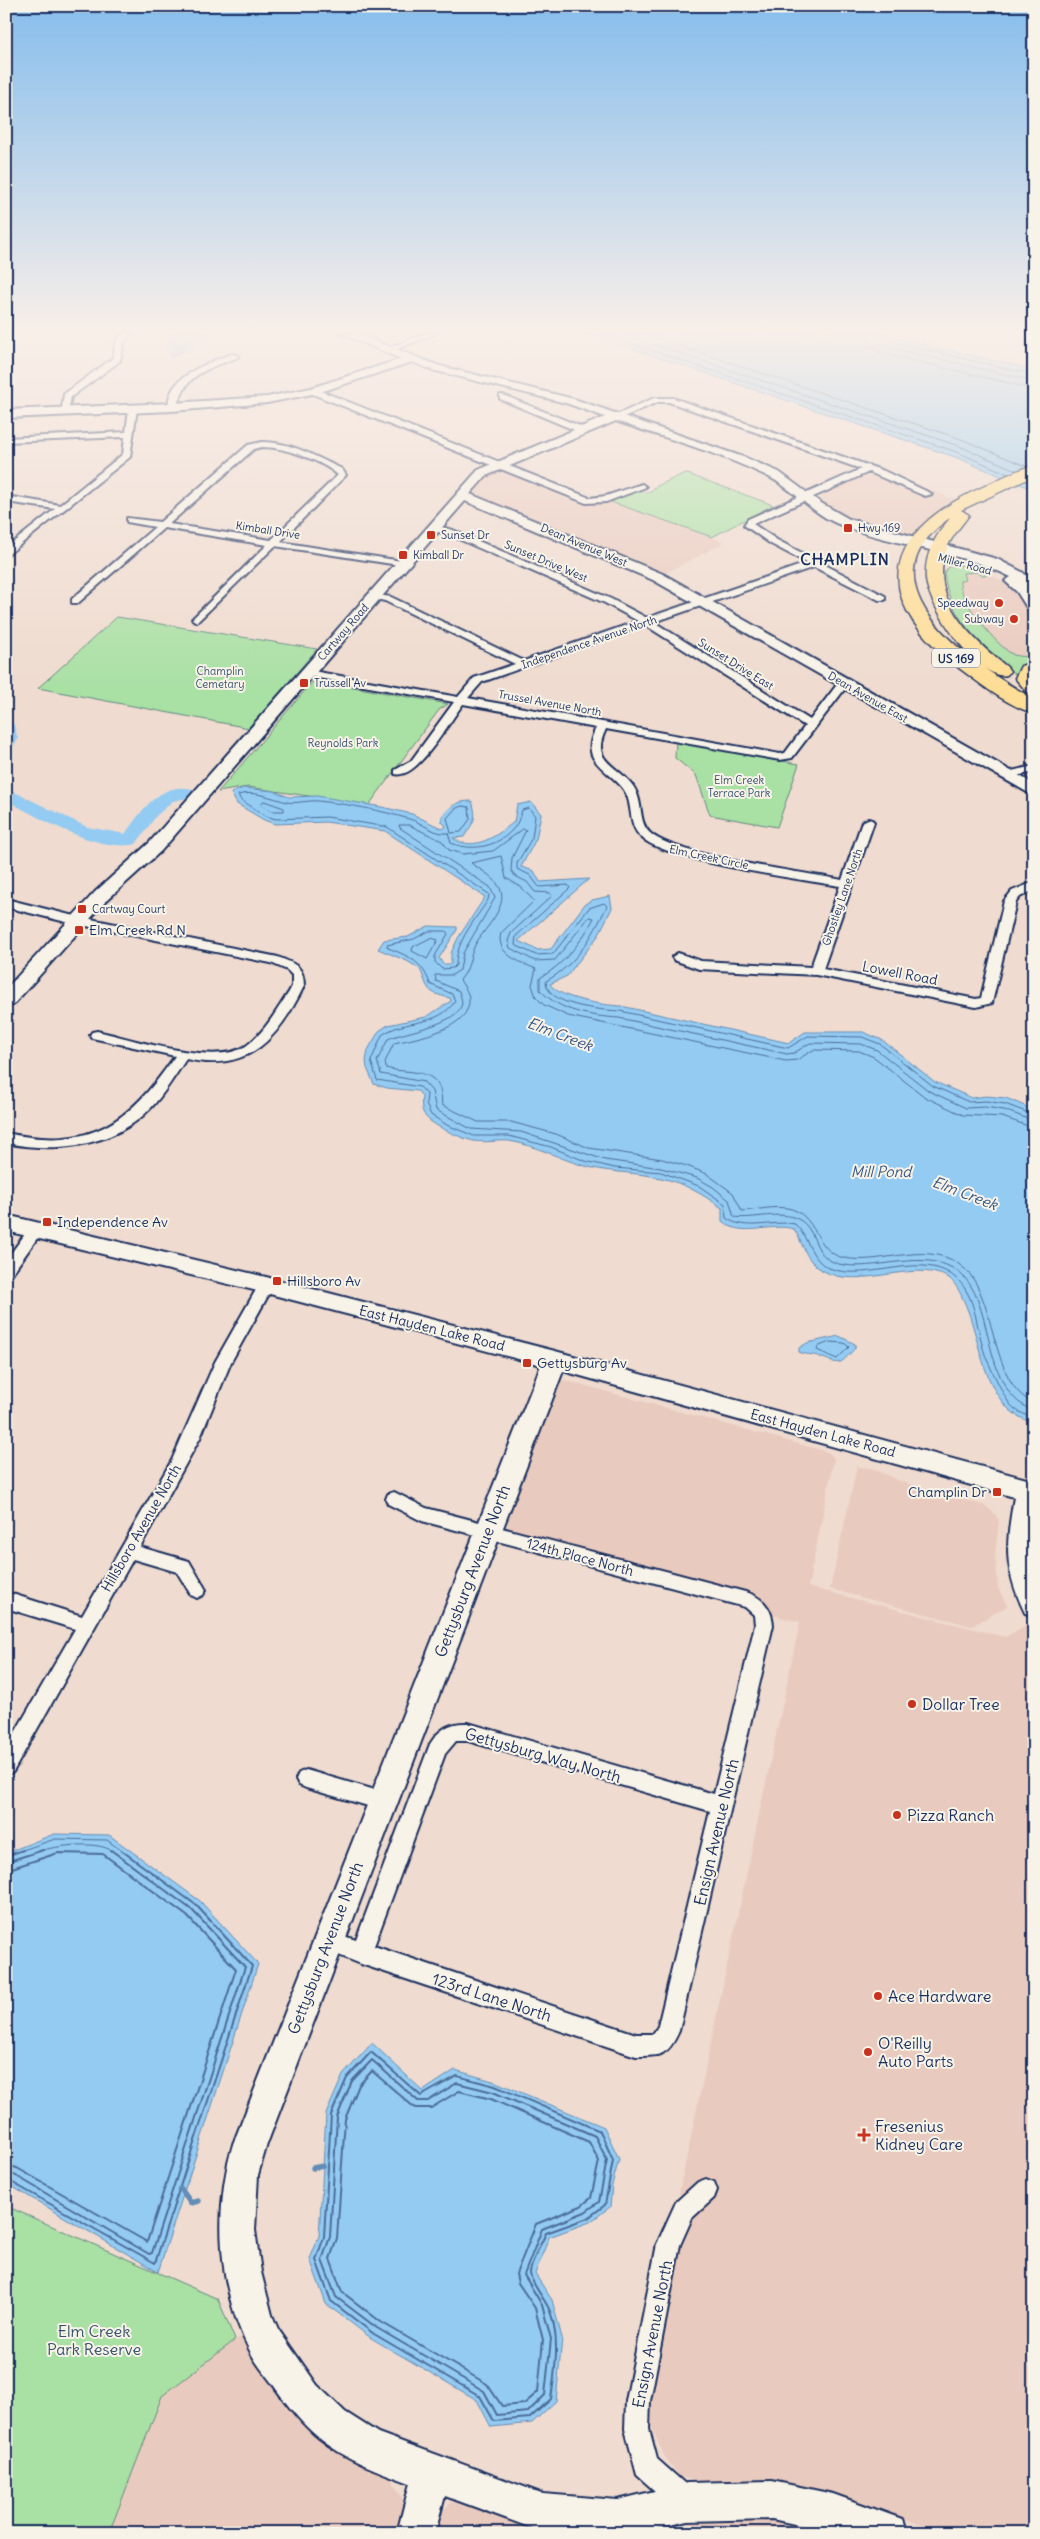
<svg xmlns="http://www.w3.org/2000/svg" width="1040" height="2539" font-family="Delius,sans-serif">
  <rect width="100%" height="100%" fill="#efdbcf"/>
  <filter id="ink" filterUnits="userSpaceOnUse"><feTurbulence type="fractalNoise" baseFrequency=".02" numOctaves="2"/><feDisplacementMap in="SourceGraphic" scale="10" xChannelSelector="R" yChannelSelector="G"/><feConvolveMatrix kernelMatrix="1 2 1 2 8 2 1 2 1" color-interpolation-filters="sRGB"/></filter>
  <g filter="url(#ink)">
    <g fill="#e9cabe">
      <path d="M499 469 585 503 611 502 725 542 664 574 470 494 486 475Z"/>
      <path d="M875 469 889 474 956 500 925 521 915 532 901 535 860 524 819 500 823 495 836 487Z"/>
      <path d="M957 565 983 571 1010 585 1026 601 1027 610 1034 618V663L1015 674 960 620 950 600 944 573 948 567Z"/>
      <path d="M564 1380 828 1452 834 1459 808 1587 1005 1637 1034 1621V2533H949L800 2486 746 2479 700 2482 680 2477 665 2457 650 2425V2410L689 2197 679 2193 800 1622 773 1615 759 1597 749 1593 511 1531 503 1519 555 1386Z"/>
      <path d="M857 1467 871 1468 902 1482 986 1506 996 1515 999 1522 995 1553 998 1588 1007 1606 972 1626 830 1589Z"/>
      <path d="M245 2333 265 2373 285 2406 326 2443 390 2477 402 2497 404 2515 398 2533H109L162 2396Z"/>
      <path d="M464 2500 532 2526 581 2533H434L439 2516 450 2503Z"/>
      <path d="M751 2513 835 2533H623L672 2526Z"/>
    </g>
    <g fill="#a9e0a4" stroke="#628881">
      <path d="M685 473 773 505 712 537 611 502 631 492H650L655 487Z"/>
      <path d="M957 565C967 566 980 567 987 575H981L979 572 963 573 965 580 960 581C957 598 999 649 1014 655 1020 657 1028 656 1034 658V663L1015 674C980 646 950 619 944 573L948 567Z"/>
      <path d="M117 617 317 649 249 728 38 688Z"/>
      <path d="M314 680 448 704 439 710 369 805 248 787 218 792Z"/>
      <path d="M676 742 799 764 777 827 710 815 696 775 675 758Z"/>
      <path d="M6 2206 218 2299 235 2340 162 2396 109 2533H6Z"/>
    </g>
    <g fill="#94cbf2" stroke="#648db7">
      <path d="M183 333H203L208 335 195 346 171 357 170 348 165 346V340L169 336Z"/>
      <path d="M585 333H878L1034 370V490L955 457Z"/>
      <path d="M243 788 274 791 289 797 317 796 382 807 412 814 443 829 446 826 442 822V816C452 805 457 801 472 801 478 820 473 822 464 837L453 838C475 853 497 835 514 822L517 805 531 802 541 814 536 839 521 867 534 871 540 882 589 879 518 941 538 950 551 949 585 904 592 900 610 896 612 908 598 936 567 976 550 984C560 999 602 1005 621 1006L789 1043 805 1032H863L882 1040 935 1082 972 1098 986 1096 1006 1098 1034 1110V1423C980 1408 983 1338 962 1297 959 1290 954 1282 949 1278 911 1256 851 1297 815 1265 804 1255 802 1241 794 1229 770 1222 742 1239 722 1221V1208C702 1194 684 1183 661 1178 636 1172 610 1173 585 1166 559 1159 536 1145 509 1141 498 1140 486 1143 474 1141 463 1139 433 1126 426 1117 421 1111 421 1103 422 1096L418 1091 387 1088 374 1084 367 1068 366 1061 368 1050 379 1031 388 1025 426 1017 451 1001 450 998C425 992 429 990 420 969L407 961 378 949 384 940 408 937 428 926 457 927V930L439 958 443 964H451V953L458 938 485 897 385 831 326 822 275 824 264 820 237 804 231 793Z"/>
      <path d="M839 1336 855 1344V1348C838 1367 841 1365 818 1356 812 1354 805 1355 799 1352V1348L807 1343Z"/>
      <path d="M54 1834 109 1835 200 1901 258 1964 158 2272 6 2183V1853Z"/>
      <path d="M372 2043 423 2091 455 2070 496 2082 604 2127 619 2159 612 2185 610 2207 590 2222 549 2237 535 2274 552 2300 562 2338 556 2401 532 2423 491 2427 477 2400 371 2338 326 2304 310 2259 319 2236 326 2114 343 2075Z"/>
    </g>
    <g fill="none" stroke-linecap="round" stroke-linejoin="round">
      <g stroke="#4b6d99" stroke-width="1">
        <path d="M180 333 179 338 172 342 177 349 201 336 202 333"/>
        <path d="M599 333 957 452 1008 474"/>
        <path d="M618 333 959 446 1016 470"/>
        <path d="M640 333 961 439 1026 466"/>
        <path d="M867 333 870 345 881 353 1034 389"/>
        <path d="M875 333 876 341 883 346 1034 381"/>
        <path d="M881 333 885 340 1034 375"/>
        <path d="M264 801 284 808V811H272L261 805Z"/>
        <path d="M462 806 469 807 470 819 461 832 451 833 447 818 455 809Z"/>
        <path d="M431 938 438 940 427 959 412 951 413 947Z"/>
        <path d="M1034 1115 1005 1104 986 1101 969 1102 933 1086 880 1044 862 1037 808 1036 788 1048 620 1011C601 1010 546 1006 546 981 577 964 592 937 607 906L604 903 589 908 553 954 536 955 515 945 516 936 570 888 568 885 539 887 530 875 517 869V863L532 838 535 816 529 808 522 810C516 841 479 855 451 843L448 833C434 835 422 822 409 819 380 810 347 804 318 801 308 800 296 804 287 802 271 798 254 790 238 795L241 800 266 816 276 819 327 817 387 827 489 894 488 900C475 920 456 941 456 965L453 968 442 969 435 962V956L448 934 446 931H429L414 939 387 945 388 948C409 956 423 962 430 984L452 994 455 1001C438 1028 405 1018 382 1035L371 1061 377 1080 420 1087 427 1094 426 1104 431 1115 447 1125 474 1136H509L551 1147 585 1161 615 1168 661 1172 699 1186 725 1204 726 1218C746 1232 772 1220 795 1224 809 1237 810 1260 829 1268 869 1284 925 1247 958 1280 975 1297 976 1323 982 1344 985 1358 992 1370 998 1383 1009 1404 1010 1410 1034 1418"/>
        <path d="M1034 1121 1004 1110 985 1107 966 1108 929 1091 877 1050 861 1044 810 1043 794 1053 787 1054 619 1018C590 1016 561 1012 540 990V978C564 964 581 943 594 918L589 917 555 960 535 961 510 948 508 941 511 933 552 896 550 893 535 892 527 882 515 876 511 870 512 858 526 830 523 829 493 851 463 854 449 850 442 841 409 825H399L400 828 490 887 495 898 463 953 460 970 452 975H435L436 981 459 991C460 994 462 1000 462 1003 459 1025 405 1031 388 1039L377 1061 381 1074 424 1082 432 1091 436 1110 471 1129 521 1132 605 1160 661 1168 697 1178 713 1187 729 1200 734 1217C754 1220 779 1210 798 1219 820 1230 810 1260 844 1265 882 1271 934 1244 965 1278 995 1311 982 1392 1034 1411"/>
        <path d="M1034 1128 1002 1117 963 1115 925 1097 874 1057 859 1051 813 1050 797 1060 786 1061 568 1016 544 1005 536 997 532 985 536 969C520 962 495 954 501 933L534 901 521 887 506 878 501 856 471 863C479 869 493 876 498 885 512 905 484 928 475 945 469 958 470 969 460 980 463 985 468 991 469 998 472 1029 417 1038 394 1043L385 1062 386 1068C404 1074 432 1067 440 1089 442 1094 441 1100 442 1105L478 1122H511L556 1134 589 1148 662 1159 687 1166 707 1174 733 1193 742 1211C757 1210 773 1206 787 1208 818 1213 814 1252 844 1258 884 1266 930 1237 965 1269 997 1298 990 1386 1034 1403"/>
        <path d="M830 1342 844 1343 849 1347 837 1359 817 1350 818 1347Z"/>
        <path d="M20 1851 55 1839 107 1840 122 1851"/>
        <path d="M39 1851C57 1846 97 1840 112 1851"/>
      </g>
      <g stroke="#4b6d99" stroke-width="2">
        <path d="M6 1856 23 1850"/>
        <path d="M6 1862 43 1850"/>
        <path d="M6 1870 58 1853 103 1854 187 1916 236 1969 147 2242 17 2168 6 2165"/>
        <path d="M371 2052 421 2096 457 2076 495 2086 600 2131 613 2160 605 2205 588 2218 546 2233C541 2244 531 2261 530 2273 530 2283 548 2302 551 2314 560 2341 555 2371 551 2399L530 2418 494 2421 480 2396 374 2334 331 2301 316 2260 324 2237 331 2115 347 2078Z"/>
        <path d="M372 2060 418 2101H428L457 2083 493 2092 595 2136 607 2160 599 2202 585 2212 542 2229 524 2275 542 2305 551 2339 545 2395 528 2412 497 2415 484 2391 377 2328 336 2297 322 2260 330 2237 337 2117 352 2081Z"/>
        <path d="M372 2071 415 2108H431L459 2091 491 2099 589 2142 599 2161 591 2198 581 2206 536 2224 516 2274 518 2283 535 2308 543 2340 538 2392 524 2404 502 2406 487 2384 381 2322 342 2292 330 2259 337 2238 345 2119 359 2085Z"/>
        <path d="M6 2173 13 2174 149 2254 152 2253 245 1967 192 1910 111 1850"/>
        <path d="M6 2179 155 2263 252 1966 196 1905 121 1850"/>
      </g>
      <g stroke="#648db7" stroke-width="5.5">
        <path d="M313 2168 323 2166"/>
        <path d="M181 2189 191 2203 198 2201"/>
      </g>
      <g fill="#94cbf2" fill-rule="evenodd">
        <path d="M6 720 14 725 18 739 12 748 6 749Z"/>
        <path d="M6 788 87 827 125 834C141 812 160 781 192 789L195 793 192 797 173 801 156 816 136 844C99 853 39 818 6 800Z"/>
      </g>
      <defs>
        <g id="street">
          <path d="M124 333H132L124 342 120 361 71 397 68 412 61 414 64 394 113 358 116 341Z"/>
          <path d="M427 333H437L390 352 383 350Z"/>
          <path d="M232 354 239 356C233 360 224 362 217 365 189 377 186 383 175 409H169C164 377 210 362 232 354Z"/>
          <path d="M310 389H316L590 498 606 496 642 484 646 487 606 502 586 503 310 393Z"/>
          <path d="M503 395 585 428 586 430 579 432 500 399V395Z"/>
          <path d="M654 398H673L884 471 932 494 925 496 869 472 753 524 777 540 885 596V600H879L814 567 654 622 810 720 839 682H847V686L792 758 780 760 606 729C591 759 612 763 629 781 646 799 636 820 650 833 674 856 803 872 842 880L862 822 868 819 872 820 874 822 823 969 976 999 981 998 1004 901 1012 891 1034 882V890L1020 897 1016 902 992 1003 976 1007 816 975 699 969 674 960 672 957 678 953 701 961 811 967 840 886C800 879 665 861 641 837 626 823 635 801 621 786 602 765 580 760 596 728L463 704C450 720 418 780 395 774V770L411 761 454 702 307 676 302 673 307 670 458 697 474 678 515 664 385 601 371 598V594L391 597 524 661 638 621 605 603 447 534 430 530V526L433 525 453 530 611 599 647 618 807 563 771 544 744 525 748 519 861 469 669 402H658L619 419 612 417ZM645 625 805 726 785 753 780 754 468 698 482 682Z"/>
          <path d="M133 407 137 409 130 457 6 556V548L55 509 6 502V496L60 505 123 454 125 437 6 442V438L126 432 129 409Z"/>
          <path d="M262 442C292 442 316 457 342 469L346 475 280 542 402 561 405 562V566L275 546 197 622 192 619 194 617 267 545 164 528 78 603H72V599L155 527 127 522V518L160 522 248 445ZM262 447C284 447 321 460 338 475L271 540 169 524 254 449Z"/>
          <path d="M1034 766V772L1006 778 1001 775 1002 773Z"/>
          <path d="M6 899 66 914 278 957C295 964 304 966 304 986 278 1039 249 1073 186 1059 175 1076 164 1094 150 1109 113 1147 56 1153 6 1143V1133C91 1151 128 1124 175 1056L92 1038 90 1035 92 1032 97 1031C133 1039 216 1067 246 1046 265 1032 276 1011 289 992L292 986V975L287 970 271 963 66 922 6 907Z"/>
          <path d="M36 1225 43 1230 11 1275 6 1276V1260L31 1226Z"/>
          <path d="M266 1279 271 1281 274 1285 231 1362 200 1438 140 1547 189 1561 206 1590 203 1595 197 1598 191 1595 177 1572 133 1559 13 1772 6 1775V1748L75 1629 6 1608V1592L82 1616 172 1460 215 1362 261 1281Z"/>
          <path d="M394 1492 426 1508 749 1593C764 1599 772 1609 773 1625L679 2031C668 2056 661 2056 636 2056L361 1964 321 1948 318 1941 321 1934 328 1931 356 1940 430 1744C439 1729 450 1722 468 1723L714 1794 755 1625 754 1615 745 1607 422 1521 388 1504 386 1499 388 1494ZM456 1741H468L710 1811 658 2026 653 2034H636L374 1946 445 1754Z"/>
          <path d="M306 1770 382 1792 389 1794 392 1801 389 1808 382 1810 306 1788 299 1785 296 1779 299 1773Z"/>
          <path d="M706 2179 714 2182 717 2190 714 2198 692 2218 680 2245 650 2401 649 2429 657 2459 693 2491 697 2500 693 2509 684 2513 675 2509 637 2475 625 2429 626 2401 657 2244 676 2202 698 2182Z"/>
        </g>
        <g id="secondary">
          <path d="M340 333H354L440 366 574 399 746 458 779 472 821 503 849 519 997 559 1022 572 1034 582V593H1031L1034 596V612L1029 611 1017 592 1005 581 1011 577C958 550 896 547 841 525 813 515 795 490 769 477 721 453 667 439 616 421L486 476 470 494 663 574 1034 784V796L653 580 465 501 161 851 107 900 13 1005 6 1007V989L95 892 149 843 478 470 605 417 566 403 432 370 412 362 317 393 267 403 172 411 6 418V410L172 403 267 397 311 388 401 359Z"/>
          <path d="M6 1215 266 1277 555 1351 1034 1481V1616L1025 1613C1003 1567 1006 1545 1014 1497L563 1371 267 2144 258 2175 255 2230 261 2272 272 2315 278 2329 317 2385 345 2412 378 2433 543 2494 618 2500 687 2483 772 2481 833 2494 902 2519 907 2533H835L772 2519 687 2521 639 2533 543 2532 445 2496 435 2533H397L410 2483C378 2471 346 2460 319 2438 301 2423 287 2405 274 2386 267 2376 258 2366 252 2355 218 2292 213 2211 233 2144L541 1365 266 1293 6 1231Z"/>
        </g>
        <g id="highway">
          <path d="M1034 465V476L961 510 969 515C959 529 948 540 944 557 932 604 976 642 1007 667L1010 671 1007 675C979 682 928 606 926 579 924 554 936 535 951 517 853 585 973 665 1034 699V713C1007 706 981 684 959 668 867 597 883 531 985 486 1000 479 1017 470 1034 465Z"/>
          <path d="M1034 662V694L1027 692 1015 678 1021 666Z"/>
        </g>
      </defs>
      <use href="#street" stroke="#1b2f5e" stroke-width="4"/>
      <use href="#secondary" stroke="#1b2f5e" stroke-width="4"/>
      <use href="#highway" stroke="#1b2f5e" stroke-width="3"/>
      <use href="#street" fill="#f7f3e8" fill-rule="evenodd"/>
      <use href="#secondary" fill="#f7f3e8" fill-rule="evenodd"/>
      <use href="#highway" fill="#fedd96" fill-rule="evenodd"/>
    </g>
  </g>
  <linearGradient id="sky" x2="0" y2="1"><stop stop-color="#86bdec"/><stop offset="0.48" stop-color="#f8efe9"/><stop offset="1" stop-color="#f8efe9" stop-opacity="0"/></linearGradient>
  <rect width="1040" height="688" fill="url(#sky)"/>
  <g fill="#c8321e" stroke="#f7f3e8" stroke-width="2">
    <rect x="843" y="523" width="10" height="10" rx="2.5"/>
    <rect x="426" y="530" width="10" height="10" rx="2.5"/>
    <rect x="398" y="550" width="10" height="10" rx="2.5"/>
    <circle cx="999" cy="603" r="5"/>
    <circle cx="1014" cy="619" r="5"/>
    <rect x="299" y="678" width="10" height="10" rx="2.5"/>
    <rect x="77" y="904" width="10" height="10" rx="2.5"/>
    <rect x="74" y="925" width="10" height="10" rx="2.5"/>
    <rect x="42" y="1217" width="10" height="10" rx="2.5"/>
    <rect x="272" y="1276" width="10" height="10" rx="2.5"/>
    <rect x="522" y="1358" width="10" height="10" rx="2.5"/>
    <rect x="992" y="1487" width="10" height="10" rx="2.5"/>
    <circle cx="912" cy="1704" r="5"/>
    <circle cx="897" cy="1815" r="5"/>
    <circle cx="878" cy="1996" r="5"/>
    <circle cx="868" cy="2052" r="5"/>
    <path d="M861.5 2127.5h5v5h5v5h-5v5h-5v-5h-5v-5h5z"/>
  </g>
  <g text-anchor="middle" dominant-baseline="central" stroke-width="4" stroke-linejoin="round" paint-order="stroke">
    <g font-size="11" fill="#1b2f5e" stroke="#f7f3e8" text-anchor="start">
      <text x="858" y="528">Hwy 169</text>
      <text x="441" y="535">Sunset Dr</text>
      <text x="413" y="555">Kimball Dr</text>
      <text x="989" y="603" text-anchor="end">Speedway</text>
      <text x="1004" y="619" text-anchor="end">Subway</text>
      <text x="314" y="683">Trussell Av</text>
      <text x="92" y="909">Cartway Court</text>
    </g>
    <g font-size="11" fill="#1b2f5e" stroke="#f7f3e8">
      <text transform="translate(268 530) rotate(9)">Kimball Drive</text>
      <text transform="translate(584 545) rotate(23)">Dean Avenue West</text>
      <text transform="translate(546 561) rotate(23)">Sunset Drive West</text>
      <text transform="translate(965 564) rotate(15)">Miller Road</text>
      <text transform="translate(343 632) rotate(-49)">Cartway Road</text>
      <text transform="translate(589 642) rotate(-19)">Independence Avenue North</text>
      <text transform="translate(736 664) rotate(32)">Sunset Drive East</text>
      <text transform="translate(868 697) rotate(30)">Dean Avenue East</text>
      <text transform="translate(550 703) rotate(10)">Trussel Avenue North</text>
      <text transform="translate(709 857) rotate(12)">Elm Creek Circle</text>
      <text transform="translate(842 897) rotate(-71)">Ghostley Lane North</text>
    </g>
    <g font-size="11" fill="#37526c" stroke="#f7f3e8">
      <text x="220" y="671">Champlin<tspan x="220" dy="13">Cemetary</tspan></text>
      <text x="343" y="743">Reynolds Park</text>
      <text x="739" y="780">Elm Creek<tspan x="739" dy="13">Terrace Park</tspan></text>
    </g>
    <rect fill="#f7f3e8" stroke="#5d6a87" stroke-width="1" x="932" y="648.5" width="48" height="19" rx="4"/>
    <g font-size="12" font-weight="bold" fill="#1b2f5e">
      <text x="956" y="658">US 169</text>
    </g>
    <g font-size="14" fill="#1b2f5e" stroke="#f7f3e8" text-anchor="start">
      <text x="89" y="930">Elm Creek Rd N</text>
      <text x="57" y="1222">Independence Av</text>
      <text x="287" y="1281">Hillsboro Av</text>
      <text x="537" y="1363">Gettysburg Av</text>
      <text x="987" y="1492" text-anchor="end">Champlin Dr</text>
    </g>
    <g font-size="14" fill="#1b2f5e" stroke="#f7f3e8">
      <text transform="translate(900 973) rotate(11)">Lowell Road</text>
      <text transform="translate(432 1328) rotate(14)">East Hayden Lake Road</text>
      <text transform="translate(823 1433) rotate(15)">East Hayden Lake Road</text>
      <text transform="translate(141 1528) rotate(-60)">Hillsboro Avenue North</text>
      <text transform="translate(580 1557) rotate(15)">124th Place North</text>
    </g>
    <g font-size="15" font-style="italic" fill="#395683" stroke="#f7f3e8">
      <text transform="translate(560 1034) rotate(21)">Elm Creek</text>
      <text x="881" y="1171">Mill Pond</text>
      <text transform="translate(965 1193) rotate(21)">Elm Creek</text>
    </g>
    <g font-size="16" font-weight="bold" letter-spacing="1" fill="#1b2f5e" stroke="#f7f3e8">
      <text x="845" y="559">CHAMPLIN</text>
    </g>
    <g font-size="16" fill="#1b2f5e" stroke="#f7f3e8">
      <text transform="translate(472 1571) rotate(-69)">Gettysburg Avenue North</text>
      <text transform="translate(543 1755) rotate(16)">Gettysburg Way North</text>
      <text transform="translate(716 1832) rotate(-77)">Ensign Avenue North</text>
      <text transform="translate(325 1948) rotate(-69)">Gettysburg Avenue North</text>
      <text transform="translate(492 1997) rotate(18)">123rd Lane North</text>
      <text transform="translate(652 2334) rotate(-79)">Ensign Avenue North</text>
    </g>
    <g font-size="16" fill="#1b2f5e" stroke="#f7f3e8" text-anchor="start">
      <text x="922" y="1704">Dollar Tree</text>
      <text x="907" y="1815">Pizza Ranch</text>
      <text x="888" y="1996">Ace Hardware</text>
      <text x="878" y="2043">O'Reilly<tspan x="878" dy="18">Auto Parts</tspan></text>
      <text x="875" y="2126">Fresenius<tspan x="875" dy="18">Kidney Care</tspan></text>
    </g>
    <g font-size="16" fill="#37526c" stroke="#f7f3e8">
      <text x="94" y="2331">Elm Creek<tspan x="94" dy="18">Park Reserve</tspan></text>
    </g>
  </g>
  <rect width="1040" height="2539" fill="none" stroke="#f7f3e8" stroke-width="25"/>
  <rect x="12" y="12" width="1015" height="2514" fill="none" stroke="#1b2f5e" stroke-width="2" filter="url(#ink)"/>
</svg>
